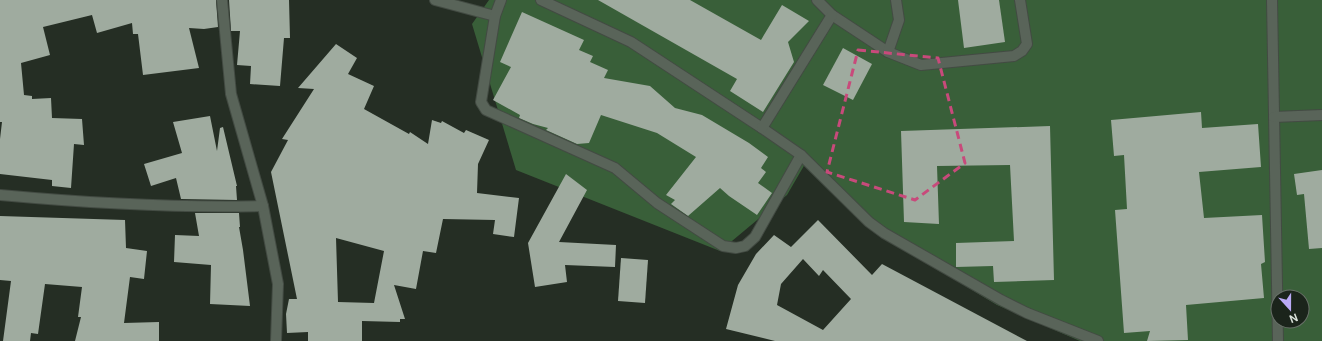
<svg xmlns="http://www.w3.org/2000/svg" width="1322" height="341" font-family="'DM Sans',sans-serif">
  <rect width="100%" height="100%" fill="#252e24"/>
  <path fill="#395f39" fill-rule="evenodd" d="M489 0H1322V341H1080L997 305 866 226 805 164 787 195 720 251 516 170 472 24ZM1278 297H1302V321H1278Z"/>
  <g fill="#9fab9f" fill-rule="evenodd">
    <path d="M0 0H216L218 27 204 29 189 28 199 68 143 75 138 34H133L132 23 97 33 92 15 43 27 50 55 21 63 24 95 32 96V99L51 98 52 118 82 119 84 145 74 144 71 188 52 186V180L0 174V139L2 122H0Z"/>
    <path d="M229 0H289L290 38H284L280 86 250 84 251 66 237 65 240 31H231Z"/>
    <path d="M598 0H690L761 40 782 5 809 21 788 42 794 62 763 112 730 91 737 79Z"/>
    <path d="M958 0H999L1005 42 964 48Z"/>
    <path d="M522 12 584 40 579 50 593 56 590 62 608 70 604 78 650 86 675 108 702 115 749 143 768 157 761 168 766 172 758 183 772 193 757 215 729 196 720 188 688 216 671 204 675 200 666 195 696 157 657 133 601 115 589 143 577 144 546 130 548 128 533 124 519 118 520 115 493 100 511 67 500 62Z"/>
    <path d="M336 44 357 58 348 74 374 86 364 109 409 134 410 132 428 144 432 120 441 123 442 121 464 133 466 130 489 140 478 164 477 193 519 198 514 237 493 234 495 220 443 219 436 253 423 251 416 289 394 285 405 319H400V322L362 321V341H308V332L287 333 286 314 289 299H297L271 172 288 140 282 139 314 89 298 88ZM336 238 384 251 374 303 338 302Z"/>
    <path d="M843 48 872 64 853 100 823 85Z"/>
    <path d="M1201 112 1202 128 1258 124 1261 167 1199 172 1204 218 1262 215 1265 262 1261 264 1264 298 1186 305 1188 340 1147 341 1150 331 1124 333 1115 210 1127 209 1124 155 1114 156 1111 120Z"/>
    <path d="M210 116 217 151 220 128 223 127 237 186H236L237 200 181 199 176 178 151 186 144 164 182 153 173 122Z"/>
    <path d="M1050 126 1054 280 994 282 993 266 956 267V243L1014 241 1010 165 937 166 939 224 904 222 901 131Z"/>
    <path d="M1322 170V248L1309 249 1304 194 1297 195 1294 174Z"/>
    <path d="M566 174 587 190 559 242 616 245 615 267 565 265 567 282 535 287 528 243Z"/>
    <path d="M195 213H239L240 227H239L243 250 250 306 210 304 211 265 174 262 175 235 199 236Z"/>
    <path d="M0 216 125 220 126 248 147 251 144 279 130 277 124 323 159 322V341H75L81 317H78L82 287 45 284 38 334 31 333 30 341H3L11 281 0 280Z"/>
    <path d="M818 220 872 275 882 264 1027 341H775L726 329 738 285 756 254 774 235 791 247ZM803 259 819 276 823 270 851 299 823 330 777 305 781 284Z"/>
    <path d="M621 258 648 260 645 303 618 301Z"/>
  </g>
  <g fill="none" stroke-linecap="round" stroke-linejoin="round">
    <defs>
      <g id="minor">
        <path d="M222 0 231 94 263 206 278 284 276 341"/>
        <path d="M435 0 495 16"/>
        <path d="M501 0 495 16 481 102 486 110 615 168 657 203 723 246 736 248 745 246 755 237 801 155"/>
        <path d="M541 0 631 42 762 128 801 155 869 222 884 233 1001 300 1027 313 1098 341"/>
        <path d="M817 0 832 15 888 52 921 65 1014 56 1022 51 1027 44 1020 0"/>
        <path d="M1272 0 1278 341"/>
        <path d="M888 52 899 20 896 0"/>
        <path d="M1274 117 1322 115"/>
        <path d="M762 128 832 15"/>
        <path d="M0 195C87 203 175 208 263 206"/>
      </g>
    </defs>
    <use href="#minor" stroke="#434b43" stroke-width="12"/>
    <use href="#minor" stroke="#596459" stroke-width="10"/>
  </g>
  <path fill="none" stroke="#c84a7b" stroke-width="3" stroke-dasharray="8 5" stroke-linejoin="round" d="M858 50 938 58 965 163 915 200 827 172Z"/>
  <g transform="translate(1290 309) rotate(159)"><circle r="19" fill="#1b241b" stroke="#687068"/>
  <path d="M0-3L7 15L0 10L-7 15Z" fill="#bbaaf6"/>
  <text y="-6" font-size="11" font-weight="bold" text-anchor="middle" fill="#dbe2db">N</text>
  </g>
</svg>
